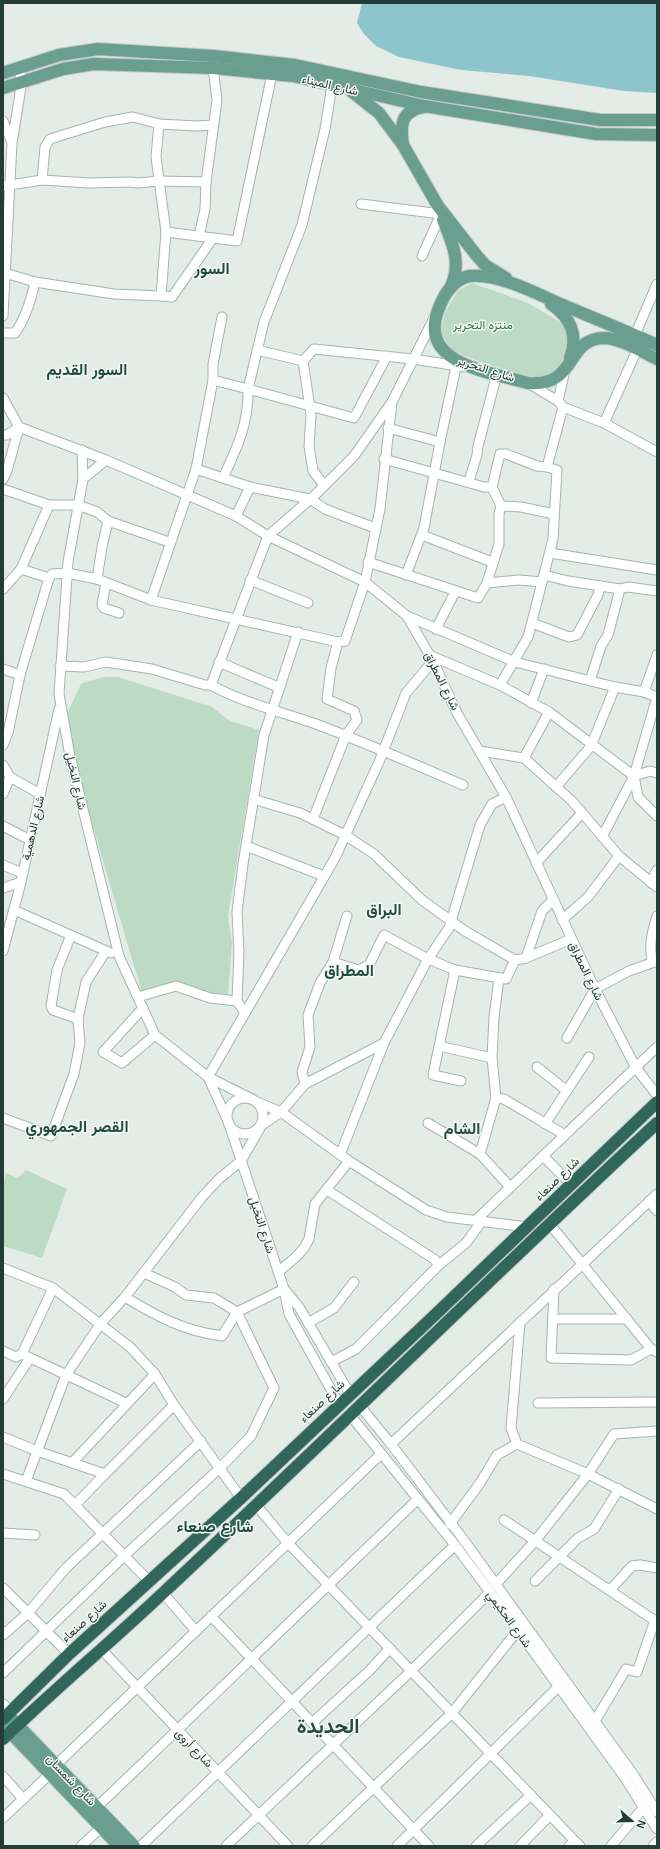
<svg xmlns="http://www.w3.org/2000/svg" width="660" height="1849" font-family="Helvetica,Vazirmatn,sans-serif">
  <rect width="100%" height="100%" fill="#e3ece7"/>
  <g fill="#bddbc4">
    <path d="M472 283 528 303 565 325C567 339 570 356 560 369 557 372 547 377 543 377 529 379 465 358 454 350 448 346 445 338 441 332L445 312 458 291Z"/>
    <path d="M103 677H118L212 707 230 721 259 730 228 916 232 943 228 995 219 1003 178 987 142 993 71 752 66 716 81 684Z"/>
    <path d="M26 1170 67 1189 42 1258 3 1246V1186L6 1173 18 1178Z"/>
  </g>
  <path fill="#8ec5cd" d="M362 3H657V93L624 91 529 76 461 70 399 57 376 46 364 34 357 23Z"/>
  <g fill="none" stroke-linecap="round" stroke-linejoin="round">
    <defs>
      <g id="minor">
        <path d="M3 121 11 140"/>
        <path d="M159 124 156 157 166 232 237 241 272 74"/>
        <path d="M42 180 45 147 50 139 105 122 133 117 159 124 197 126 214 125"/>
        <path d="M3 186 42 180 89 183 130 182 138 183 159 181 206 182"/>
        <path d="M361 204 441 214 422 256"/>
        <path d="M166 232 161 296 172 297 213 238"/>
        <path d="M199 236 205 209 206 182 217 100 213 68"/>
        <path d="M5 273 35 282 114 294 161 296"/>
        <path d="M3 316 12 143 22 81 18 67"/>
        <path d="M3 333H15C26 318 31 300 35 282"/>
        <path d="M635 335 657 284"/>
        <path d="M257 350 303 361"/>
        <path d="M213 380 248 389 264 322 302 225 325 129 332 85"/>
        <path d="M528 383 558 401 565 370"/>
        <path d="M3 398 19 427 7 471 3 479"/>
        <path d="M563 407 604 423 657 452"/>
        <path d="M604 423 637 350"/>
        <path d="M388 428 440 442 457 362"/>
        <path d="M3 435H7L19 427 106 460 236 516 268 536 365 582 407 616 433 661 457 713 506 797 595 989 636 1068 657 1095"/>
        <path d="M82 450 83 479"/>
        <path d="M384 459 484 487H492"/>
        <path d="M106 460 83 479 68 562 59 694 70 756 119 956 155 1035 208 1077 252 1099"/>
        <path d="M196 469 250 487 310 499 325 509 375 528"/>
        <path d="M223 478C237 448 249 423 248 389L354 418 387 356"/>
        <path d="M469 481 477 455 478 446 497 374"/>
        <path d="M324 485 313 471 309 446 311 415 303 361 314 349 413 359 465 367"/>
        <path d="M3 489 49 505H78L97 512 108 521 169 542"/>
        <path d="M501 506 521 507 554 514"/>
        <path d="M236 516 250 487"/>
        <path d="M422 535 492 562"/>
        <path d="M550 553 657 570"/>
        <path d="M368 562 478 598 487 583 519 580 542 582"/>
        <path d="M21 569 49 578"/>
        <path d="M406 575 424 528 440 442"/>
        <path d="M544 575 568 581 620 589 628 587 657 591"/>
        <path d="M97 579 102 547 108 521"/>
        <path d="M250 580 308 603"/>
        <path d="M106 583 102 605 104 608 119 613"/>
        <path d="M487 583 499 544V514L501 506 492 487 500 454H506L537 466 547 467"/>
        <path d="M3 589 21 569 49 505"/>
        <path d="M151 600 196 469 213 380V364L222 317"/>
        <path d="M407 616 515 662 615 687 644 692 657 697"/>
        <path d="M532 623 569 637 577 635 598 595 600 586"/>
        <path d="M436 629 455 592"/>
        <path d="M429 655 500 685 549 712 634 776 638 797 657 816"/>
        <path d="M219 662 280 688"/>
        <path d="M60 666 84 667 106 662 152 669 205 685H211L268 536 315 495 354 456 392 402 435 316"/>
        <path d="M3 669 20 675"/>
        <path d="M590 681 601 646 608 635 620 589"/>
        <path d="M211 685C241 702 282 712 316 724 366 743 414 764 463 785"/>
        <path d="M500 685 528 637 553 539 557 470 547 467 563 407 558 401"/>
        <path d="M644 692 657 655"/>
        <path d="M531 703 544 669"/>
        <path d="M3 745 8 733 20 675 49 578 52 574 67 573 97 579 151 600 338 642 345 641 365 582 380 509 392 402"/>
        <path d="M480 751 524 758 572 801 619 856 657 887"/>
        <path d="M524 758 549 712"/>
        <path d="M3 765 10 777 40 794"/>
        <path d="M634 776 650 771 657 773"/>
        <path d="M556 787 591 746 615 687"/>
        <path d="M3 794 10 777"/>
        <path d="M253 799 300 813 345 835 374 854 422 900 465 931 515 960"/>
        <path d="M313 819 346 735 357 720 354 711 327 699 331 668 338 642"/>
        <path d="M3 826 30 840"/>
        <path d="M602 837 634 776 657 697"/>
        <path d="M246 846 324 876"/>
        <path d="M536 863 582 813"/>
        <path d="M3 865 22 873"/>
        <path d="M651 883 657 870"/>
        <path d="M3 888 21 882"/>
        <path d="M14 910 111 953"/>
        <path d="M562 920 588 897 619 856"/>
        <path d="M71 935 57 970 51 1006 53 1010 78 1019"/>
        <path d="M3 951 21 882 59 709"/>
        <path d="M526 958 571 939"/>
        <path d="M652 961C649 944 652 932 657 916"/>
        <path d="M333 962 358 970 369 965 384 935 428 959 455 970 506 979 515 960 526 958 542 911 553 900"/>
        <path d="M455 970 433 1075 461 1081"/>
        <path d="M138 997 176 986 210 998 237 1001"/>
        <path d="M143 1008 103 1052 122 1063 155 1035"/>
        <path d="M245 1013 237 1001 239 952 237 912 243 864 264 735 298 632"/>
        <path d="M567 1038 595 989 629 971 657 961"/>
        <path d="M439 1046 492 1058"/>
        <path d="M537 1067 567 1091"/>
        <path d="M208 1077 335 858 379 762 406 693 433 661"/>
        <path d="M208 1077 228 1121 284 1289 289 1314 339 1404"/>
        <path d="M305 1084 302 1072 310 1047 308 1015 320 983 333 962 347 916"/>
        <circle cx="245" cy="1116" r="18"/>
        <path d="M496 1098 504 1099 565 1135"/>
        <path d="M257 1102 281 1112 349 1161 426 1210 447 1217 527 1227"/>
        <path d="M3 1118 51 1136 74 1074 80 1043 78 1019 86 982 106 951"/>
        <path d="M428 1123 480 1154 510 1187"/>
        <path d="M545 1124 589 1057"/>
        <path d="M262 1125 281 1112 305 1084 384 1043"/>
        <path d="M480 1154 496 1098 492 1058 494 1017 499 978"/>
        <path d="M340 1155 384 1043 428 959 449 928 480 825 492 804 506 797"/>
        <path d="M543 1156 571 1184"/>
        <path d="M327 1190 434 1259 439 1265"/>
        <path d="M649 1201 657 1211"/>
        <path d="M476 1220 657 1047"/>
        <path d="M549 1223 651 1349 657 1352"/>
        <path d="M3 1268 53 1288 130 1347 155 1374 174 1405 241 1498"/>
        <path d="M278 1272 296 1257 304 1248 309 1239 315 1204 349 1161"/>
        <path d="M53 1288 22 1354 126 1403"/>
        <path d="M554 1289 551 1358 631 1360 651 1349"/>
        <path d="M285 1290 299 1307 350 1394"/>
        <path d="M125 1297C158 1317 184 1331 222 1336L237 1312 284 1289"/>
        <path d="M554 1319H627"/>
        <path d="M308 1323 334 1308 354 1282"/>
        <path d="M3 1351 16 1357 22 1354"/>
        <path d="M331 1362 356 1349 439 1265 466 1243 482 1221"/>
        <path d="M3 1399 30 1358"/>
        <path d="M538 1403 657 1402"/>
        <path d="M360 1406 391 1444 463 1539 633 1774 657 1812"/>
        <path d="M351 1416 455 1545 504 1611 625 1778 657 1829"/>
        <path d="M657 1431 614 1434 588 1474 657 1509"/>
        <path d="M3 1437 37 1451 105 1474 174 1405"/>
        <path d="M391 1444 657 1194"/>
        <path d="M72 1463 155 1374"/>
        <path d="M3 1474 64 1494 149 1581"/>
        <path d="M26 1481 66 1375 101 1323 125 1297 202 1197 220 1178 241 1161 260 1128"/>
        <path d="M75 1505 105 1474"/>
        <path d="M256 1505 287 1542 575 1841"/>
        <path d="M504 1520 657 1622"/>
        <path d="M450 1524 480 1483 497 1455 517 1444"/>
        <path d="M3 1533 35 1535"/>
        <path d="M535 1581 578 1538 594 1529 619 1489"/>
        <path d="M496 1584 535 1541 588 1474 517 1444 511 1428 520 1322"/>
        <path d="M3 1588 69 1654"/>
        <path d="M610 1590 632 1566 640 1565 657 1568"/>
        <path d="M163 1593 196 1631"/>
        <path d="M211 1616 429 1846"/>
        <path d="M3 1635 28 1613 66 1568 201 1441"/>
        <path d="M101 1649 288 1846"/>
        <path d="M3 1673 124 1556 220 1468 251 1436 274 1388 237 1312 214 1298 186 1295 175 1287 144 1273"/>
        <path d="M3 1704 11 1711"/>
        <path d="M595 1721 626 1669 637 1672 655 1620"/>
        <path d="M312 1723 370 1670 390 1648"/>
        <path d="M56 1765 381 1454"/>
        <path d="M3 1776 23 1799"/>
        <path d="M97 1807 417 1500"/>
        <path d="M3 1818 50 1774"/>
        <path d="M81 1846 105 1824"/>
        <path d="M141 1846 455 1545"/>
        <path d="M226 1846 411 1671 490 1592"/>
        <path d="M312 1846 452 1713 518 1630"/>
        <path d="M397 1846 558 1687"/>
        <path d="M476 1846 531 1795"/>
        <path d="M520 1846 550 1815"/>
        <path d="M569 1846 575 1841 580 1846"/>
        <path d="M611 1846 644 1807"/>
        <path d="M653 1846 657 1842"/>
      </g>
      <g id="major">
        <path d="M3 73 59 55 98 49 214 56 295 65 421 92 600 120H657"/>
        <path d="M3 88 63 69 94 64 213 68 293 76 424 106 596 134 657 135"/>
        <path d="M351 91 379 113 403 145 438 206 477 256 485 265 506 278"/>
        <path d="M403 145C400 125 401 111 423 107"/>
        <path d="M443 220C452 242 462 263 451 286"/>
        <path d="M551 304C570 317 579 335 570 358"/>
        <path d="M657 345C626 331 596 319 565 306 539 295 499 273 470 276 457 278 447 290 442 301 411 363 486 371 528 383 579 387 564 338 605 338 622 339 642 352 657 359"/>
        <path d="M8 1715 134 1846"/>
        <path d="M3 1725 119 1846"/>
      </g>
      <g id="highway">
        <path d="M3 1719 69 1654 241 1498 437 1313 657 1102"/>
        <path d="M3 1739C55 1689 110 1643 163 1593 329 1438 490 1278 657 1123"/>
      </g>
    </defs>
    <use href="#minor" stroke="#a6b4ae" stroke-width="11"/>
    <use href="#major" stroke="#c2c8c6" stroke-width="14"/>
    <use href="#highway" stroke="#c2c8c6" stroke-width="14"/>
    <use href="#minor" stroke="#fff" stroke-width="9"/>
    <use href="#major" stroke="#6a9e8f" stroke-width="12"/>
    <use href="#highway" stroke="#31665a" stroke-width="12"/>
  </g>
  <g text-anchor="middle" dominant-baseline="central" stroke-width="3" stroke-linejoin="round" paint-order="stroke">
    <g font-size="12" fill="#243c35" stroke="#f3f8f5">
      <text transform="translate(330 85) rotate(13)">شارع الميناء</text>
      <text transform="translate(486 369) rotate(18)">شارع التحرير</text>
      <text transform="translate(442 681) rotate(63)">شارع المطراق</text>
      <text transform="translate(76 781) rotate(77)">شارع النخيل</text>
      <text transform="translate(33 828) rotate(-77)">شارع الدهمية</text>
      <text transform="translate(586 971) rotate(64)">شارع المطراق</text>
      <text transform="translate(557 1179) rotate(-44)">شارع صنعاء</text>
      <text transform="translate(262 1225) rotate(72)">شارع النخيل</text>
      <text transform="translate(322 1401) rotate(-43)">شارع صنعاء</text>
      <text transform="translate(509 1619) rotate(54)">شارع الحكيمي</text>
      <text transform="translate(84 1621) rotate(-42)">شارع صنعاء</text>
      <text transform="translate(194 1748) rotate(46)">شارع أروى</text>
      <text transform="translate(71 1780) rotate(46)">شارع شمسان</text>
    </g>
    <g font-size="12" fill="#317047" stroke="#f3f8f5">
      <text x="483" y="325">منتزه التحرير</text>
    </g>
    <g font-size="16" font-weight="bold" fill="#214c41" stroke="#f3f8f5">
      <text x="212" y="268">السور</text>
      <text x="87" y="369">السور القديم</text>
      <text x="384" y="909">البراق</text>
      <text x="349" y="970">المطراق</text>
      <text x="77" y="1126">القصر الجمهوري</text>
      <text x="462" y="1128">الشام</text>
      <text x="215" y="1526">شارع صنعاء</text>
    </g>
    <g font-size="20" font-weight="bold" fill="#214c41" stroke="#f3f8f5">
      <text x="328" y="1726">الحديدة</text>
    </g>
  </g>
  <rect width="660" height="1849" fill="none" stroke="#243c35" stroke-width="8"/>
  <g transform="translate(632 1821) rotate(110)" stroke="#f3f8f5" stroke-width="3" paint-order="stroke">
  <path d="M0-3L7 15L0 10L-7 15Z" fill="#243c35"/>
  <text y="-6" font-size="11" font-weight="bold" text-anchor="middle" fill="#243c35">N</text>
  </g>
</svg>
